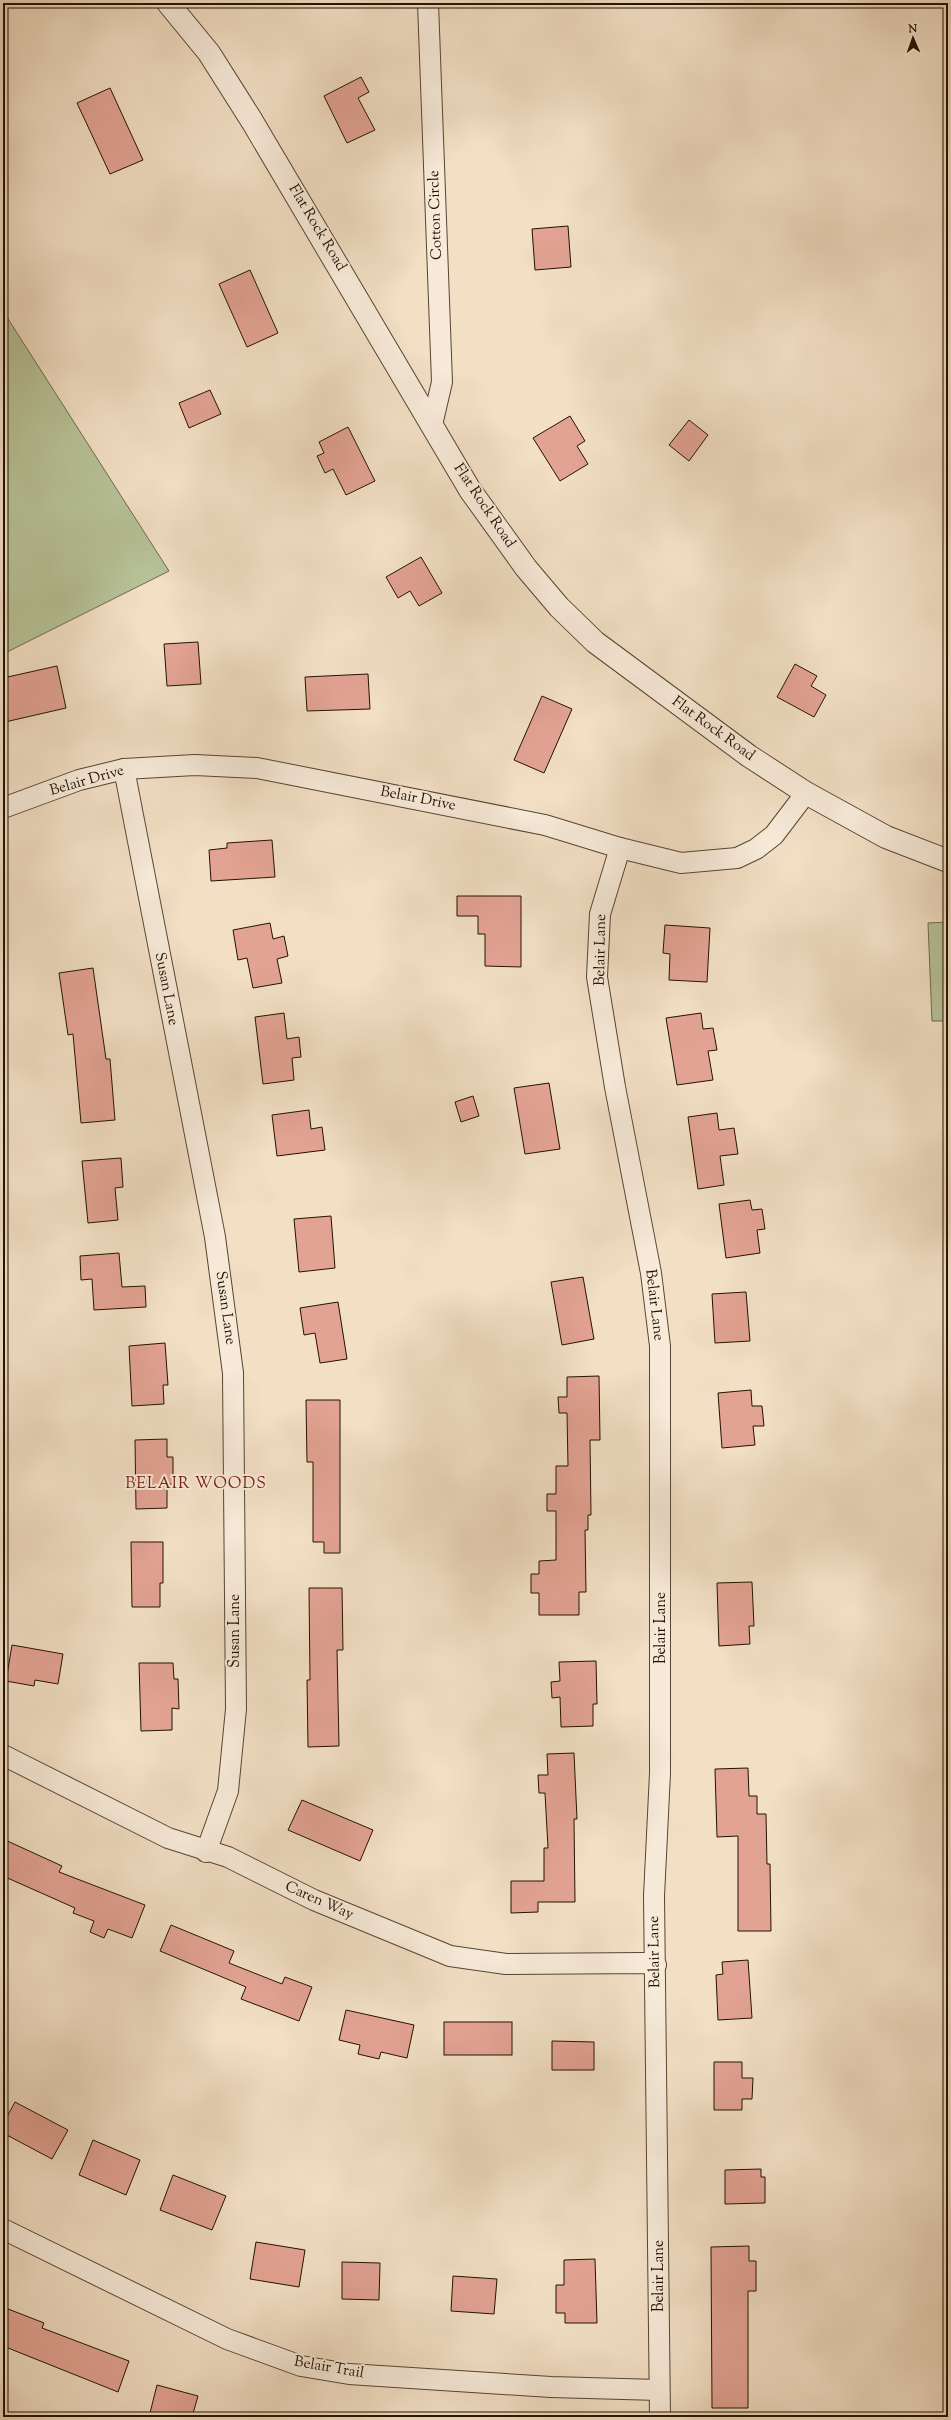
<svg xmlns="http://www.w3.org/2000/svg" width="951" height="2420" font-family="'Sorts Mill Goudy',serif">
  <rect width="100%" height="100%" fill="#f2dfc4"/>
  <filter id="stains"><feTurbulence type="fractalNoise" baseFrequency=".005" numOctaves="4"/><feColorMatrix values="0 0 0 0 .2 0 0 0 0 .09 0 0 0 0 .02 0 0 0 .5 -.17"/></filter>
  <radialGradient id="worn" r=".72"><stop offset=".6" stop-color="#630" stop-opacity="0"/><stop offset="1" stop-color="#630" stop-opacity=".3"/></radialGradient>
  <g fill="#b7c297" stroke="#6d6a4c">
    <path d="M3 311 169 571 3 654Z"/>
    <path d="M948 922V1021H932L928 923Z"/>
  </g>
  <g fill="#e3a393" stroke="#231201">
    <path d="M361 77 369 92 358 98 375 130 347 143 324 96Z"/>
    <path d="M110 88 143 160 110 174 77 103Z"/>
    <path d="M568 226 571 267 535 270 532 229Z"/>
    <path d="M250 270 278 333 247 347 219 284Z"/>
    <path d="M210 390 221 414 189 428 179 403Z"/>
    <path d="M570 416 585 441 577 446 588 464 560 481 533 438Z"/>
    <path d="M689 420 708 435 689 461 669 445Z"/>
    <path d="M348 427 375 481 346 495 333 469 325 473 317 456 324 453 319 442Z"/>
    <path d="M421 557 442 593 419 606 410 591 398 598 386 577Z"/>
    <path d="M198 642 201 684 167 686 164 644Z"/>
    <path d="M795 664 817 676 811 686 826 695 814 717 777 697Z"/>
    <path d="M57 666 66 708 5 722 3 678Z"/>
    <path d="M368 674 370 709 307 711 305 677Z"/>
    <path d="M542 696 572 709 544 773 514 760Z"/>
    <path d="M272 840 275 877 211 881 209 850 227 848V843Z"/>
    <path d="M457 896H521V967L485 966V934H478V916H457Z"/>
    <path d="M270 923 273 939 284 936 288 956 277 959 282 983 253 988 247 958 238 960 233 930Z"/>
    <path d="M665 925 710 928 707 982 669 980 670 954 663 953Z"/>
    <path d="M93 968 106 1059H110L115 1120 81 1123 73 1034 68 1035 59 973Z"/>
    <path d="M284 1013 287 1039 299 1037 301 1057 292 1058 294 1080 263 1084 255 1017Z"/>
    <path d="M701 1013 703 1029 713 1028 717 1050 708 1051 713 1080 677 1085 666 1018Z"/>
    <path d="M549 1083 560 1149 525 1154 514 1088Z"/>
    <path d="M473 1096 479 1116 461 1122 455 1102Z"/>
    <path d="M309 1110 311 1129 322 1127 325 1150 277 1156 272 1115Z"/>
    <path d="M717 1113 719 1130 734 1128 738 1154 720 1156 724 1185 698 1189 688 1117Z"/>
    <path d="M121 1158 123 1187 115 1188 118 1220 88 1223 82 1161Z"/>
    <path d="M750 1200 752 1210 762 1209 765 1229 757 1230 760 1253 726 1258 719 1204Z"/>
    <path d="M331 1216 335 1268 299 1272 294 1219Z"/>
    <path d="M119 1253 122 1287 145 1286 146 1307 94 1310 92 1279 81 1280 80 1256Z"/>
    <path d="M583 1277 594 1339 562 1345 551 1282Z"/>
    <path d="M746 1292 750 1341 715 1343 712 1294Z"/>
    <path d="M338 1302 347 1359 320 1363 315 1333 304 1335 300 1308Z"/>
    <path d="M165 1343 168 1385H163L164 1404 132 1406 129 1346Z"/>
    <path d="M599 1376 600 1440H590L591 1515H588V1530H585L586 1592H579V1615H539V1593H531V1574H539V1561L556 1560V1511H547V1494H556V1466H568L567 1413H559L558 1397H567V1377Z"/>
    <path d="M751 1390 752 1406H762L764 1426H753L755 1445 722 1448 718 1393Z"/>
    <path d="M306 1400H340V1553H324V1542H313V1462H307Z"/>
    <path d="M167 1439V1457H173V1484H167V1508L136 1509 135 1440Z"/>
    <path d="M131 1542H163V1583H160V1607H132Z"/>
    <path d="M752 1582 754 1626H749L750 1644 719 1646 717 1583Z"/>
    <path d="M309 1588H342L343 1650H337L339 1746 308 1747 307 1680H310Z"/>
    <path d="M12 1645 63 1654 58 1684 35 1680 34 1686 6 1681Z"/>
    <path d="M596 1661 597 1704H593V1726L561 1727 560 1697 552 1698 551 1682 560 1681 559 1662Z"/>
    <path d="M139 1663H173L174 1679H178L179 1709 172 1708V1730L141 1731Z"/>
    <path d="M574 1753 577 1819H574L575 1902H538V1912L511 1913V1881H544V1848H548L545 1793H539L538 1775H548L547 1754Z"/>
    <path d="M748 1768 749 1796H757V1814H766L767 1864H770L771 1931H738V1836L717 1837 715 1769Z"/>
    <path d="M302 1800 373 1830 360 1861 288 1830Z"/>
    <path d="M3 1839 62 1866 59 1872 145 1905 132 1938 108 1929 104 1938 90 1932 94 1921 73 1913 75 1908 3 1876Z"/>
    <path d="M171 1925 234 1951 229 1963 282 1984 285 1977 312 1987 299 2021 241 1999 246 1987 160 1951Z"/>
    <path d="M748 1960 752 2018 718 2020 716 1975 723 1974 722 1962Z"/>
    <path d="M346 2010 414 2025 407 2058 381 2052 379 2059 358 2054 360 2045 339 2040Z"/>
    <rect x="444" y="2022" width="68" height="33"/>
    <path d="M552 2041 594 2042V2070H552Z"/>
    <path d="M714 2062H742V2078H753L752 2099H742V2110H714Z"/>
    <path d="M15 2102 68 2130 52 2159 3 2133V2124Z"/>
    <path d="M93 2140 140 2160 126 2195 79 2175Z"/>
    <path d="M761 2169V2177H765V2203L725 2204V2170Z"/>
    <path d="M173 2175 226 2196 212 2230 160 2210Z"/>
    <path d="M256 2242 305 2250 299 2287 250 2279Z"/>
    <path d="M749 2246V2261H756V2291H748V2408H712L711 2247Z"/>
    <path d="M595 2259 597 2323H565V2313H556V2285H564V2260Z"/>
    <path d="M342 2262 380 2263 379 2300 342 2299Z"/>
    <path d="M453 2276 497 2279 494 2314 451 2311Z"/>
    <path d="M3 2307 44 2323 42 2328 129 2361 118 2392 3 2346Z"/>
    <path d="M157 2385 198 2396 192 2417H164L150 2413Z"/>
  </g>
  <g fill="none" stroke-linecap="round" stroke-linejoin="round">
    <defs>
      <g id="minor">
        <path d="M428 3 442 382 432 425"/>
        <path d="M124 769 215 1237 233 1373 236 1709 228 1791 206 1852"/>
        <path d="M3 808 79 780 124 769 195 765 257 768 545 825 620 848 681 863 737 858 756 849 774 835 806 793"/>
        <path d="M620 848 600 914 597 977 615 1087 651 1273 660 1346V1773L654 1896 660 2417"/>
        <path d="M3 1755 168 1838 228 1857 314 1900 450 1956 506 1964 645 1963 656 1965"/>
        <path d="M3 2229 227 2339 301 2366 349 2374 551 2387 659 2390"/>
      </g>
      <path id="tertiary" d="M168 3 209 53 252 121 470 490 526 568 559 607 595 642 749 756 806 793 886 837 948 861"/>
    </defs>
    <use href="#minor" stroke="#574532" stroke-width="22"/>
    <use href="#tertiary" stroke="#574532" stroke-width="24"/>
    <use href="#minor" stroke="#f7ead9" stroke-width="20"/>
    <use href="#tertiary" stroke="#f7ead9" stroke-width="22"/>
  </g>
  <g text-anchor="middle" dominant-baseline="central" stroke-width="4" stroke-linejoin="round" paint-order="stroke">
    <g font-size="15" fill="#231201" stroke="#f7ead9">
      <text transform="translate(436 215) rotate(-92)">Cotton Circle</text>
      <text transform="translate(317 228) rotate(59)">Flat Rock Road</text>
      <text transform="translate(484 506) rotate(56)">Flat Rock Road</text>
      <text transform="translate(713 729) rotate(36)">Flat Rock Road</text>
      <text transform="translate(87 781) rotate(-16)">Belair Drive</text>
      <text transform="translate(418 799) rotate(11)">Belair Drive</text>
      <text transform="translate(601 950) rotate(-89)">Belair Lane</text>
      <text transform="translate(166 989) rotate(79)">Susan Lane</text>
      <text transform="translate(654 1305) rotate(83)">Belair Lane</text>
      <text transform="translate(225 1308) rotate(82)">Susan Lane</text>
      <text transform="translate(661 1628) rotate(-90)">Belair Lane</text>
      <text transform="translate(235 1631) rotate(-90)">Susan Lane</text>
      <text transform="translate(319 1901) rotate(24)">Caren Way</text>
      <text transform="translate(655 1952) rotate(-91)">Belair Lane</text>
      <text transform="translate(659 2276) rotate(-90)">Belair Lane</text>
      <text transform="translate(329 2368) rotate(10)">Belair Trail</text>
    </g>
    <g font-size="16" letter-spacing="1" fill="#7a1f14" stroke="#f7ead9">
      <text x="196" y="1484">BELAIR WOODS</text>
    </g>
  </g>
  <rect width="951" height="2420" fill="none" stroke="#f2dfc4" stroke-width="16"/>
  <rect x="4" y="4" width="943" height="2412" fill="none" stroke="#231201" stroke-width="2"/>
  <rect x="8" y="8" width="935" height="2404" fill="none" stroke="#231201"/>
  <g transform="translate(913 38) rotate(358)" stroke="#f7ead9" stroke-width="3" paint-order="stroke">
  <path d="M0-3L7 15L0 10L-7 15Z" fill="#231201"/>
  <text y="-6" font-size="11" font-weight="bold" text-anchor="middle" fill="#231201">N</text>
  </g>
  <rect width="100%" height="100%" filter="url(#stains)"/>
  <rect width="100%" height="100%" fill="url(#worn)"/>
</svg>
